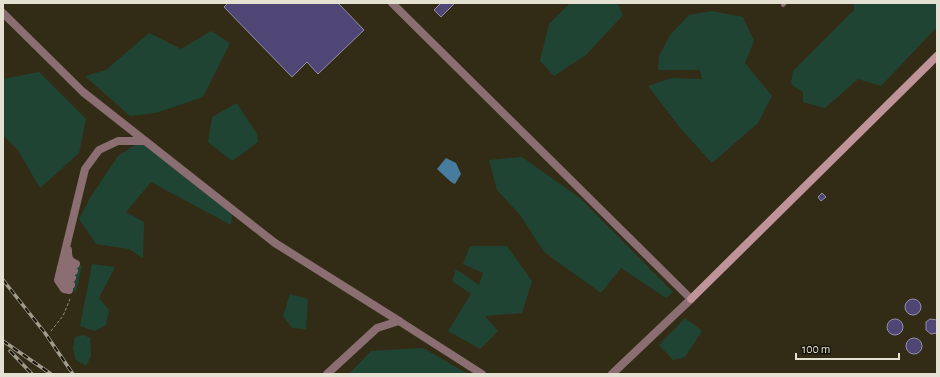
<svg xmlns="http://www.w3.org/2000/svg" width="940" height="377" font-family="'Alegreya Sans',sans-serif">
  <rect width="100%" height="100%" fill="#322c16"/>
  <g fill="#204433">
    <path d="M570 3H617L623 15 586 55 554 76 540 61 549 24Z"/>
    <path d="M854 3H937V27L881 86 858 79 825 108 803 102V92L791 84 793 71 854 10Z"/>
    <path d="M712 11 743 17 754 41 745 63 772 96 758 123 712 163 681 129 648 86 671 78 702 79 700 70H658L659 56 670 35 689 15Z"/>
    <path d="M211 31 230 43 203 97 156 113 130 116 85 76 106 70 149 33 181 49Z"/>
    <path d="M39 72 86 119 79 153 40 188 18 150 3 135V79Z"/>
    <path d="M237 103 257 134 258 142 232 161 208 142 212 117Z"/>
    <path d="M141 141 233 207 231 225 151 182 126 212 144 222 143 258 129 249 96 244 79 219 90 198 118 156Z"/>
    <path d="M522 157 580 198 673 292 666 298 621 268 601 293 544 252 521 216 497 190 489 160Z"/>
    <path d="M470 246H507L532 281 522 313 485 316 498 331 480 349 448 331 471 294 452 281 456 269 479 285 483 273 463 264Z"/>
    <path d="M92 264 115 267 99 298 109 310 106 325 95 331 80 326Z"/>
    <path d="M78 265 82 266 76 292 72 290Z"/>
    <path d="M290 294 308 299 306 329 292 328 283 316Z"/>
    <path d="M685 318 702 331 685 357 673 360 659 345Z"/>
    <path d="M84 335 90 338 91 356 86 366 75 359 73 348 75 337Z"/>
    <path d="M423 348 468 374H349L371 351Z"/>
  </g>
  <path fill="#477c9f" d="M446 158 456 163 461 174 455 184 451 182 437 169Z"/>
  <g fill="#4f4676" stroke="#938fa9">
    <path d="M228 3H338L364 30 318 74 307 62 292 77 224 7Z"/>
    <path d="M441 3H455L441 17 434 10Z"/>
    <path d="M822 193 826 197 821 201 818 197Z"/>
    <circle cx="913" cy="307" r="8"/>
    <path d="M930 319 937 320V333L931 334 926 330V322Z"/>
    <circle cx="895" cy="327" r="8"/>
    <circle cx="914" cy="346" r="8"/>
  </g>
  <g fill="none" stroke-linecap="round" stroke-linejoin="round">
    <path stroke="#918c7b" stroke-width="1" stroke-dasharray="3 2" stroke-linecap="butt" d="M51 331 63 316 70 299"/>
    <path stroke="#8a6e71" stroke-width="4" d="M783 5 785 3"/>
    <g stroke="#8a6e71" stroke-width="8">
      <path d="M392 3 691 299 612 374"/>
      <path d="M3 13 83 92 275 243 399 321"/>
      <path d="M68 250C68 258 69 261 76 264"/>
      <path d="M63 261 70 269 74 271"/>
      <path d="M61 268 67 276 72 278"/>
      <path d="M60 274 65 283 71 285"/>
      <path d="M69 290 64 289 58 280 85 169 99 150 118 141H145"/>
      <path d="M327 374 377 328 399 321 482 374"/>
    </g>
    <path stroke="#bf9397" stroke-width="8" d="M691 299 937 56"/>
    <defs>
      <g id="rail">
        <path d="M3 280 45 333 73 374"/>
        <path d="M3 341 51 374"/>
        <path d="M10 351 32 374"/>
      </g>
    </defs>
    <use href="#rail" stroke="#a19c8b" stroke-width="3.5"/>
    <use href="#rail" stroke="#17150b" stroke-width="2" stroke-dasharray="6" stroke-linecap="butt"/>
  </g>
  <rect width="940" height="377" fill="none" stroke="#e4e1d3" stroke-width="8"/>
  <path d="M796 353v6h103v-6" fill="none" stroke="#e4e1d3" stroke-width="2"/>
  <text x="802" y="353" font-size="12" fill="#e4e1d3" stroke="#17150b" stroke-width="3" paint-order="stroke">100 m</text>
</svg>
